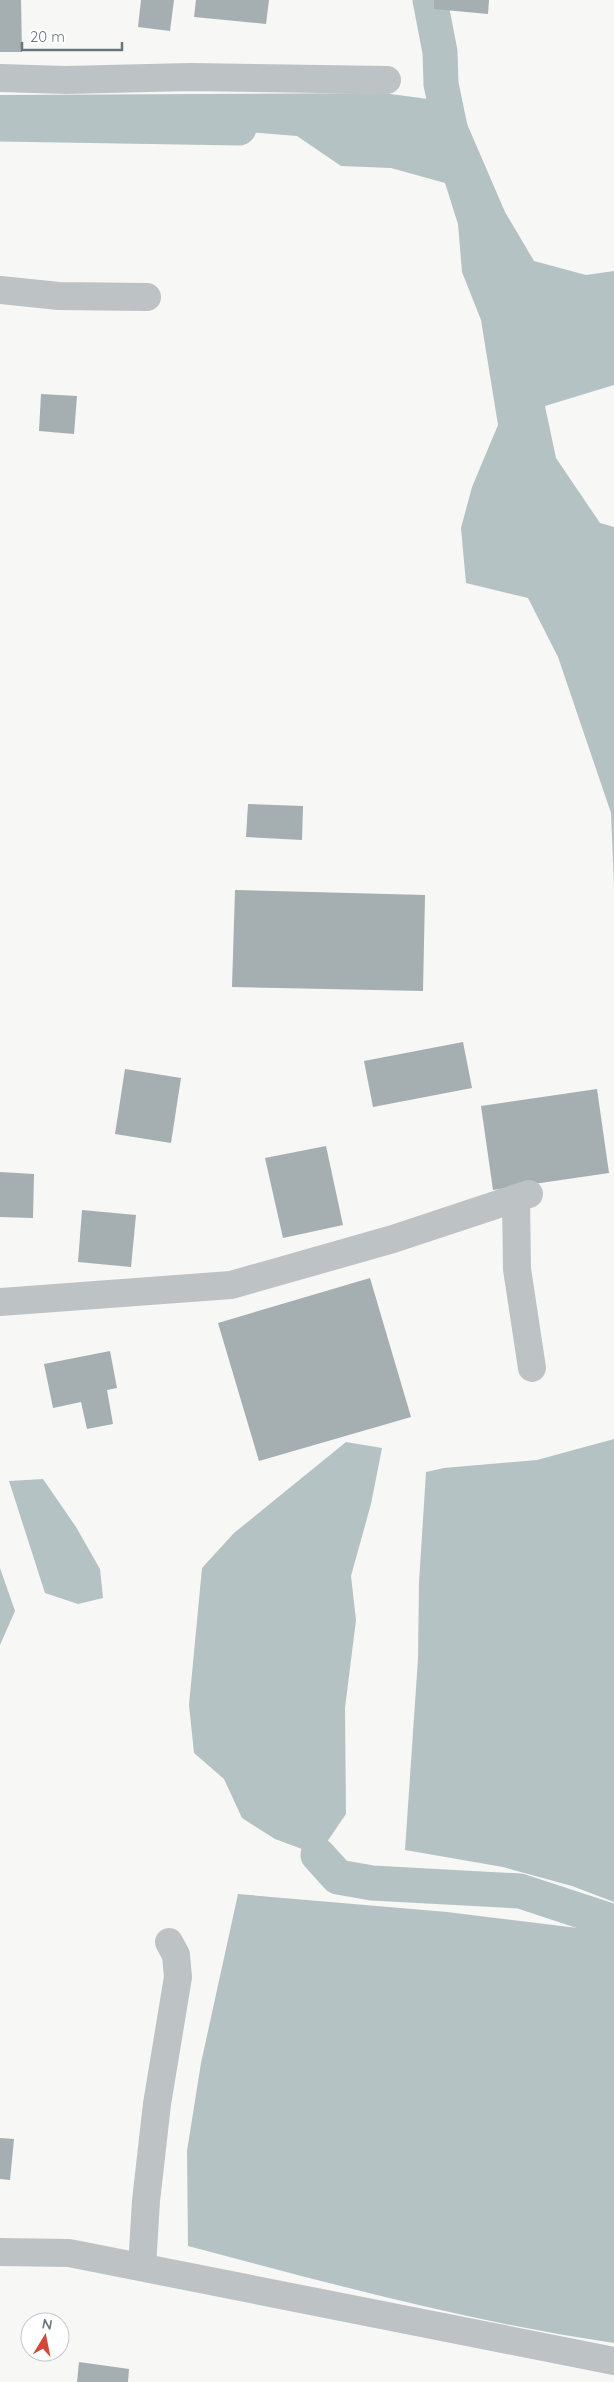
<svg xmlns="http://www.w3.org/2000/svg" width="614" height="2382" font-family="Quicksand,sans-serif">
  <rect width="100%" height="100%" fill="#f7f7f5"/>
  <g fill="#b5c2c4">
    <path d="M383 93 458 103 505 212 534 261 586 275 614 271V385L545 406 556 458 600 523 614 527V886L611 813 558 657 528 598 466 583 461 528 472 487 498 425 481 320 462 272 458 224 445 183 391 168 341 166 297 136 153 124 43 129 0 127V95Z"/>
    <path d="M614 1439V1902L572 1886 503 1867 405 1850 418 1659 419 1582 426 1472 444 1468 537 1460Z"/>
    <path d="M346 1442 382 1448 371 1504 351 1576 356 1620 345 1708 346 1814 318 1855 275 1839 242 1818 224 1779 194 1753 189 1705 202 1568 234 1533Z"/>
    <path d="M43 1479 76 1527 100 1569 103 1598 78 1604 45 1593 9 1481Z"/>
    <path d="M0 1568 15 1611 0 1645Z"/>
    <path d="M238 1894 447 1912 586 1929 614 1937V2343C469 2322 329 2283 188 2246L187 2151 201 2063Z"/>
  </g>
  <g fill="none" stroke-linecap="round" stroke-linejoin="round">
    <g stroke="#b5c2c4" stroke-width="35">
      <path d="M430 0 440 52 441 84 451 132"/>
      <path d="M0 124 239 128"/>
      <path d="M318 1855 338 1877 372 1883 520 1891 614 1922"/>
    </g>
  </g>
  <g fill="#a5aeb1">
    <path d="M0 0H21L22 52H0Z"/>
    <path d="M141 0H174L170 31 138 27Z"/>
    <path d="M196 0H269L266 24 194 17Z"/>
    <path d="M434 0H489L488 14 434 9Z"/>
    <path d="M41 394 77 396 74 434 39 431Z"/>
    <path d="M248 804 303 806 302 840 246 837Z"/>
    <path d="M235 890 425 895 423 991 232 987Z"/>
    <path d="M463 1042 472 1088 373 1107 364 1061Z"/>
    <path d="M125 1069 181 1078 171 1143 115 1134Z"/>
    <path d="M597 1089 609 1173 493 1190 481 1106Z"/>
    <path d="M326 1146 343 1225 283 1238 265 1158Z"/>
    <path d="M0 1172 34 1174 33 1218 0 1217Z"/>
    <path d="M82 1210 136 1215 131 1267 78 1262Z"/>
    <path d="M370 1278 411 1417 259 1461 218 1323Z"/>
    <path d="M110 1351 117 1388 107 1390 113 1424 87 1429 81 1402 53 1408 44 1364Z"/>
    <path d="M0 2138 14 2139 10 2180 0 2179Z"/>
    <path d="M79 2362 129 2369 128 2382H77Z"/>
  </g>
  <g fill="none" stroke-linecap="round" stroke-linejoin="round">
    <g stroke="#bdc2c4" stroke-width="28">
      <path d="M0 78 66 80 190 77 387 80"/>
      <path d="M0 290 59 296 147 297"/>
      <path d="M516 1198 517 1269 532 1368"/>
      <path d="M0 1302 231 1285 393 1239 529 1194"/>
      <path d="M0 2252 69 2253 614 2361"/>
      <path d="M142 2267 146 2201 157 2104 178 1977 176 1955 169 1942"/>
    </g>
  </g>
  <g transform="translate(45 2337) rotate(10)"><circle r="24" fill="#ffffff" stroke="#c2c8cb"/>
  <path d="M0-4L9 19L0 12L-9 19Z" fill="#d2493b"/>
  <text y="-8" font-size="14" font-weight="bold" text-anchor="middle" fill="#66767d">N</text>
  </g>
  <path d="M22 42v8h100v-8" fill="none" stroke="#66767d" stroke-width="2.5"/>
  <text x="30" y="42" font-size="15" fill="#66767d" stroke="#ffffff" stroke-width="4" paint-order="stroke">20 m</text>
</svg>
